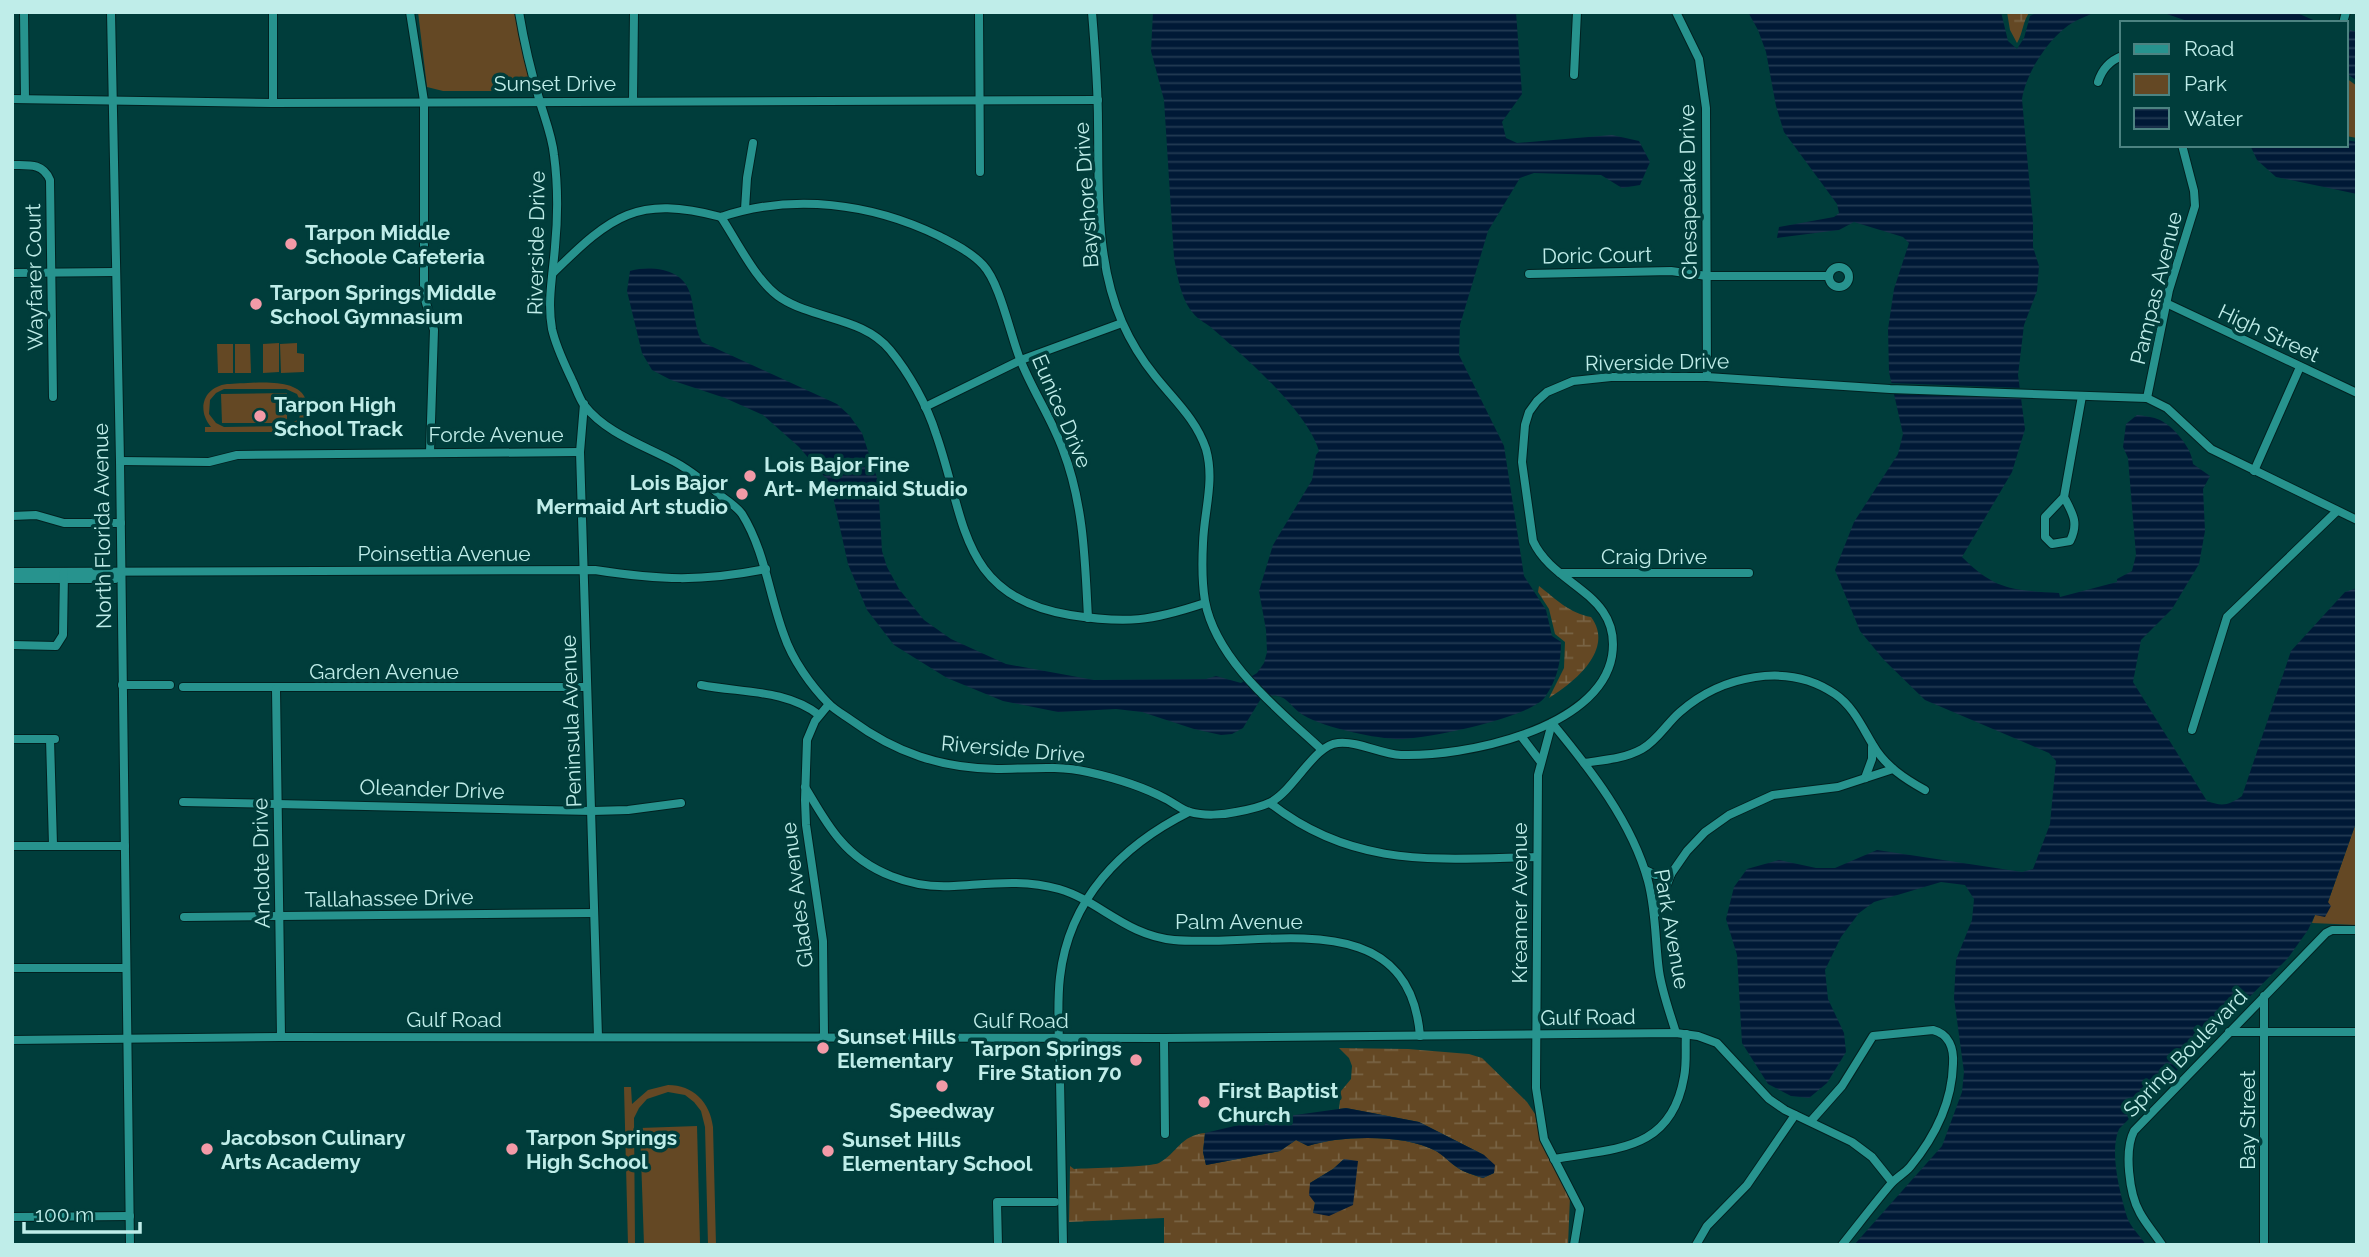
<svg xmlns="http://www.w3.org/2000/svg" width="2369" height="1257" font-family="Raleway,sans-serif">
  <defs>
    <pattern id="wetland-marsh" width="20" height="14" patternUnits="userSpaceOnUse" patternTransform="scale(1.75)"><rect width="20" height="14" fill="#644824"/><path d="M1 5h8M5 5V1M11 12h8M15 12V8" fill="none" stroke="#786344"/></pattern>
    <pattern id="water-rules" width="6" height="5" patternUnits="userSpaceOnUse" patternTransform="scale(1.75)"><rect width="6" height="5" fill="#001936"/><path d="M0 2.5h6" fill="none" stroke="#233b53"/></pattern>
  </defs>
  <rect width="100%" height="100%" fill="#003d3b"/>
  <g fill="#644824" fill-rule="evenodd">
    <path d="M418 12H515L533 91H443L427 87Z"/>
    <path d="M2346 78 2357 86V138L2346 136Z"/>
    <path d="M279 343V372L263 373V344Z"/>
    <path d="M297 343V353L304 354V372L281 373 280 344Z"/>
    <path d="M217 344H233V373H218Z"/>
    <path d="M235 344H250L251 373H235Z"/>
    <path d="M227 384C248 384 298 375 306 400 310 410 305 419 299 426H313V432H205V427H211C196 409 204 387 227 384ZM286 389 297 394 302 405 299 419 286 426 224 427 216 423 209 414 210 400 216 393 224 389Z"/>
    <path d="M287 393V423H222L221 394Z"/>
    <path d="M2357 820V925L2312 923 2315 915 2328 902Z"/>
    <path d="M668 1085C693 1085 710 1102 713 1127L716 1245H708L705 1127 701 1111 694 1102 685 1095 668 1092 647 1099 639 1108 634 1118 635 1245H628L624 1087H631L632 1104 648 1090Z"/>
    <path d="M697 1126 700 1244 644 1245 640 1128Z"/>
  </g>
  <g fill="url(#wetland-marsh)" fill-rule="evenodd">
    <path d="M2007 12H2030C2023 19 2023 34 2017 43L2010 30Z"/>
    <path d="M1539 586C1556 599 1569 613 1591 617 1615 649 1575 682 1549 698L1564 668 1565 642 1555 634 1549 609 1538 592Z"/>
    <path d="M1339 1048 1408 1049 1469 1054 1482 1058 1527 1102 1535 1114 1541 1142 1570 1197 1568 1245H1164V1218L1069 1222 1070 1166 1074 1169C1087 1168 1152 1167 1159 1163 1177 1153 1181 1135 1205 1133L1203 1152 1206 1165 1280 1151 1296 1140 1308 1146C1340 1135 1406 1134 1436 1151 1444 1155 1450 1163 1458 1168 1465 1173 1474 1175 1483 1178L1494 1173 1484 1155 1419 1122 1346 1108 1339 1109 1341 1091 1351 1079 1352 1066 1349 1058ZM1344 1159 1313 1213 1315 1203 1310 1183 1333 1169Z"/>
  </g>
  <g fill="url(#water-rules)">
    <path d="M1153 12H1516L1522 94 1502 122 1506 138 1517 143 1612 135 1639 141 1650 162 1640 185 1622 188 1601 175 1534 173 1520 178 1488 231 1460 325 1459 355 1504 446 1524 576 1546 610 1552 636 1561 642C1561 662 1557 680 1545 697 1530 718 1423 740 1396 739 1381 738 1363 735 1348 731 1335 728 1314 722 1303 715 1286 703 1286 691 1262 697L1243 728 1232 734 1221 735 1194 729 1142 712 1116 709 1058 712 1003 701 947 678 894 645 867 610 848 564 830 483 799 447 763 415 725 398 671 380 652 370 642 353 627 291 630 271C642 268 651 268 663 270 701 279 688 313 702 342L837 404 849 415 862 433 878 481 882 551 887 567 899 589 924 620 951 639 1006 664 1094 680 1206 679 1216 676 1241 683 1257 673 1264 663 1267 652 1266 630 1259 591 1273 545 1312 480 1316 455 1319 451C1307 411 1246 358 1214 330 1208 324 1198 320 1193 313 1181 299 1177 275 1174 257L1164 100 1151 51Z"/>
    <path d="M1748 12H2001L2008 41 2017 49 2024 38 2030 16 2038 12H2095C2085 17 2073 21 2065 28 2045 44 2026 74 2022 99L2033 223V247L2039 266 2037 291 2024 325 2018 375 2025 429 2012 472 1962 557C1996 591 2013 590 2059 593L2060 597 2117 582V579L2132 571 2136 555 2128 458 2123 447 2126 424 2137 415C2145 416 2153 417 2160 420 2174 427 2192 448 2193 464L2210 476 2203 489 2205 531 2199 564 2172 609 2141 640 2133 682 2207 801C2223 807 2229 805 2242 796L2291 651 2345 592 2357 588V820L2328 902 2331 906 2325 917 2315 915 2308 930 2288 958 2119 1129C2109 1152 2120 1193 2127 1217 2130 1226 2140 1236 2146 1245H1854L1942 1146 1962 1092 1964 1072 1954 998 1956 960 1972 920 1974 899 1965 885 1941 882 1874 902 1859 913 1841 937 1825 970 1828 999 1844 1033 1846 1052 1827 1083 1809 1098 1791 1096 1768 1084 1742 1043 1737 955 1726 919 1734 887 1747 869 1779 860 1816 868H1835L1877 850 2022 872 2033 869 2050 824 2056 761 2049 753 1925 700 1884 660 1860 631 1835 570 1854 522 1898 454 1903 434 1889 372 1888 329 1894 289 1909 243 1903 237 1854 222 1839 230 1777 238 1779 227 1834 217 1839 213 1837 204 1784 132 1776 106 1766 52 1758 30Z"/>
    <path d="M2161 12H2295L2320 23H2193Z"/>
    <path d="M2350 30 2357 32V81L2346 73V46Z"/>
    <path d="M2346 140 2357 142V194L2276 177 2257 160 2250 145H2346Z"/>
    <path d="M1346 1108 1419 1122 1484 1155 1495 1165 1494 1173 1483 1178C1475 1175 1465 1173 1458 1168 1450 1163 1444 1156 1436 1151 1406 1134 1340 1135 1308 1146L1296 1140 1280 1151 1206 1165 1203 1152 1205 1133 1260 1120Z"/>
    <path d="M1344 1159 1358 1161 1353 1205 1329 1216 1313 1213 1315 1203 1309 1195 1310 1183 1333 1169Z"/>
  </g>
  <path fill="#003d3b" d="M1891 383 2024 388 2026 398 1891 394Z"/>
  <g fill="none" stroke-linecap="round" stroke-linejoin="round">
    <defs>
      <g id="minor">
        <path d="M24 12 25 99"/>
        <path d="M111 12 120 461 130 1245"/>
        <path d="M273 12V103"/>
        <path d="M410 12 424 101V296L434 330 430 452"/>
        <path d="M519 12C524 42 531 72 540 102 545 119 552 136 554 155 558 185 558 216 555 247 553 274 547 301 552 329 556 347 564 363 572 380 576 388 579 398 584 405 605 432 640 444 669 459 688 468 705 482 721 496 728 501 737 507 742 514 765 551 769 595 784 635 792 659 811 686 829 704 835 710 844 715 851 720 896 753 941 768 997 769 1027 769 1058 765 1088 772 1115 778 1142 786 1166 799 1174 803 1182 810 1190 812 1203 816 1223 815 1236 812 1247 810 1261 807 1271 802 1295 789 1314 745 1338 743 1359 741 1380 754 1401 755 1463 757 1599 730 1612 656 1622 593 1554 587 1533 541L1522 462 1525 425 1529 412 1537 401 1547 392 1573 381 1611 377H1707L1890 389 2147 398 2167 408 2211 449 2357 520"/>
        <path d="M979 12 980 172"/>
        <path d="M1092 12C1095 49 1098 86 1098 123 1099 189 1095 260 1122 322 1130 340 1142 360 1155 376 1174 400 1196 419 1206 449 1215 481 1204 511 1203 543 1202 562 1202 583 1205 601 1216 661 1279 710 1321 749"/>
        <path d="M1676 12 1699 59 1706 108 1707 377"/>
        <path d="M2343 23 2346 12"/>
        <path d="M1574 75 1577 12"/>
        <path d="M2098 82C2102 69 2109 61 2122 56"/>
        <path d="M12 99 273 103 1098 100"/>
        <path d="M633 100 634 12"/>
        <path d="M12 165C29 165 43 163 50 180L53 397"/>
        <path d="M745 209 747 178 753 143"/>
        <path d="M721 217C737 241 757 283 781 298 815 320 863 317 890 350 909 373 927 405 936 434 966 519 959 597 1070 615 1127 624 1151 621 1205 603"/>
        <path d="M721 217C793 193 871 203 939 236 954 244 971 252 983 265 1000 283 1010 334 1020 359 1032 390 1052 419 1063 450 1084 505 1085 561 1088 618"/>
        <circle cx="1839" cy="277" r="10"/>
        <path d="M12 273 115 272"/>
        <path d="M553 273C612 215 637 195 721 217"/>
        <path d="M1529 274 1671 271 1707 276H1829"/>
        <path d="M2166 303 2357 393"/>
        <path d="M2147 398 2169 290 2195 206 2194 191 2182 145"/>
        <path d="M584 404 580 452 598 1037"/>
        <path d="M925 407 1021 360 1122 323"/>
        <path d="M120 461 209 462 237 455 580 452"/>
        <path d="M2254 471 2300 367"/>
        <path d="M2064 497C2073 514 2079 523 2070 541L2052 544 2045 537V517L2064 497 2082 396"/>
        <path d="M12 516 36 515 64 523H121"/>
        <path d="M12 572 595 570C660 580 701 582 766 569"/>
        <path d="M1560 573H1749"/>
        <path d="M12 579H115L121 571"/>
        <path d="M12 645 56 646 63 635 64 572"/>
        <path d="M122 685H170"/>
        <path d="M701 685C741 693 785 689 819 715"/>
        <path d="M183 687H586"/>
        <path d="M276 689 281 1037"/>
        <path d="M1552 723 1538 775 1536 1088 1544 1139 1580 1209 1574 1245"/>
        <path d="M1552 723C1590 769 1632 822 1648 881 1656 911 1655 941 1659 971 1662 992 1670 1013 1676 1033"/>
        <path d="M2192 730 2227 617 2337 511"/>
        <path d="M1521 736 1540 761"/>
        <path d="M12 739H55"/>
        <path d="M50 739 53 845"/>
        <path d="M1584 763C1603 760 1624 759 1642 749 1657 741 1667 723 1680 712 1721 676 1787 661 1835 694 1853 706 1862 727 1873 745 1885 766 1905 779 1925 790"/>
        <path d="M1865 778 1872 759V747"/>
        <path d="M805 787C816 805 826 824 840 840 867 872 912 889 954 886 990 884 1023 879 1059 889 1100 901 1125 935 1174 940 1265 948 1409 901 1420 1036"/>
        <path d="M183 802 592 811 628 810 681 803"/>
        <path d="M1270 803C1354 869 1437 859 1537 857"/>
        <path d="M12 846H125"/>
        <path d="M1645 870 1656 875 1671 874"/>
        <path d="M1656 913 1671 874 1687 851 1705 832 1729 815 1773 795 1838 787 1893 769"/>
        <path d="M184 917 594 913"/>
        <path d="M12 968H126"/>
        <path d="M2264 996V1245"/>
        <path d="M2229 1032H2357"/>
        <path d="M824 1036 823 941 806 825 805 800 807 740 815 721 829 704"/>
        <path d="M1164 1038 1165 1134"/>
        <path d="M12 1040 281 1037 1164 1038 1676 1033 1698 1036 1717 1043 1769 1099 1785 1110 1852 1142 1872 1157 1892 1182"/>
        <path d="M1811 1121 1842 1086 1873 1036 1933 1030C1949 1034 1954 1048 1953 1064 1952 1102 1934 1138 1910 1167 1904 1174 1895 1178 1890 1185 1873 1205 1858 1225 1842 1245"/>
        <path d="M1554 1159C1615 1148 1671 1152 1684 1077 1687 1063 1685 1048 1686 1034"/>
        <path d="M12 1217 130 1216"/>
        <path d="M998 1245 997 1202H1055"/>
        <path d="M1063 1245C1062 1189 1061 1134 1060 1079 1060 1046 1056 1011 1060 977 1069 899 1121 846 1189 812"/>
        <path d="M1696 1245 1707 1226 1747 1185 1795 1115"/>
        <path d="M2162 1245C2155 1234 2146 1224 2140 1213 2129 1194 2124 1150 2134 1131L2326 933 2332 930H2357"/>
      </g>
    </defs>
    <use href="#minor" stroke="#012120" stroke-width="10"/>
    <use href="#minor" stroke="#27938e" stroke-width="8"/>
  </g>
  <g fill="#f39aa7" stroke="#003d3b" stroke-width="2.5">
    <circle cx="291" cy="244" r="7"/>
    <circle cx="256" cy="304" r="7"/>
    <circle cx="260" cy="416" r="7"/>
    <circle cx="750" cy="476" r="7"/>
    <circle cx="742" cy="494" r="7"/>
    <circle cx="823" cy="1048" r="7"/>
    <circle cx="1136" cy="1060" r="7"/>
    <circle cx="942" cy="1086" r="7"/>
    <circle cx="1204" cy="1102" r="7"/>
    <circle cx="207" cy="1149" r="7"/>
    <circle cx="512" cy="1149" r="7"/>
    <circle cx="828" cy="1151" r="7"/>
  </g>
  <g text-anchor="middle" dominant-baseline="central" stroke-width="7" stroke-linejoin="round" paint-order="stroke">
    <g font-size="21" fill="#bfede9" stroke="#003d3b">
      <text x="555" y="83">Sunset Drive</text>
      <text transform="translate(1688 192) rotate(-91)">Chesapeake Drive</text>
      <text transform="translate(1086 195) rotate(-94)">Bayshore Drive</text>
      <text transform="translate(536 243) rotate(-89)">Riverside Drive</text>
      <text transform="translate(1597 255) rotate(-1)">Doric Court</text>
      <text transform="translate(34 277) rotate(-91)">Wayfarer Court</text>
      <text transform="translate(2156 288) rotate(-76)">Pampas Avenue</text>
      <text transform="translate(2269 333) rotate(25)">High Street</text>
      <text transform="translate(1657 362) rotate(-1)">Riverside Drive</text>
      <text transform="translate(1062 411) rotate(67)">Eunice Drive</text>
      <text x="496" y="434">Forde Avenue</text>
      <text transform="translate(102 526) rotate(-91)">North Florida Avenue</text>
      <text x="444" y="553">Poinsettia Avenue</text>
      <text x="1654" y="556">Craig Drive</text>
      <text x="384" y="671">Garden Avenue</text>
      <text transform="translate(571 721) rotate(-92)">Peninsula Avenue</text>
      <text transform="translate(1013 749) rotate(5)">Riverside Drive</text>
      <text transform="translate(432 789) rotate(2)">Oleander Drive</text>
      <text transform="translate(261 863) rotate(-91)">Anclote Drive</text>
      <text transform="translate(797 895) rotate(-97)">Glades Avenue</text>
      <text transform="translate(389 898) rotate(-1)">Tallahassee Drive</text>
      <text transform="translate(1519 903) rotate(-90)">Kreamer Avenue</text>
      <text x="1239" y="921">Palm Avenue</text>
      <text transform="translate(1672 929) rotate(80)">Park Avenue</text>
      <text transform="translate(1588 1017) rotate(-1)">Gulf Road</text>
      <text x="454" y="1019">Gulf Road</text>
      <text x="1021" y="1020">Gulf Road</text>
      <text transform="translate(2185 1053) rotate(-46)">Spring Boulevard</text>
      <text transform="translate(2247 1120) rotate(-90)">Bay Street</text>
    </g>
    <g font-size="21" font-weight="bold" fill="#bfede9" stroke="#003d3b" text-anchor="start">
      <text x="305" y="232">Tarpon Middle<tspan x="305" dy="24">Schoole Cafeteria</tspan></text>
      <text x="270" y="292">Tarpon Springs Middle<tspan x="270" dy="24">School Gymnasium</tspan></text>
      <text x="274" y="404">Tarpon High<tspan x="274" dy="24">School Track</tspan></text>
      <text x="764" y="464">Lois Bajor Fine<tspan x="764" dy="24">Art- Mermaid Studio</tspan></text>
      <text x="728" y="482" text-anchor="end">Lois Bajor<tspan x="728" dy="24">Mermaid Art studio</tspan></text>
      <text x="837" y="1036">Sunset Hills<tspan x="837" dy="24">Elementary</tspan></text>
      <text x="1122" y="1048" text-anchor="end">Tarpon Springs<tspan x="1122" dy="24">Fire Station 70</tspan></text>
      <text x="1218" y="1090">First Baptist<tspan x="1218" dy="24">Church</tspan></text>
      <text x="942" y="1110" text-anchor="middle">Speedway</text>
      <text x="221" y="1137">Jacobson Culinary<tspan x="221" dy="24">Arts Academy</tspan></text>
      <text x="526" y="1137">Tarpon Springs<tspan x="526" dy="24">High School</tspan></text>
      <text x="842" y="1139">Sunset Hills<tspan x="842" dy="24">Elementary School</tspan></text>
    </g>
  </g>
  <rect width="2369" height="1257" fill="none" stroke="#bfede9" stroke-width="28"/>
  <rect x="2120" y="21" width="228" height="126" fill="#003d3b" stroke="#4c8381" stroke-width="2"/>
  <rect x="2134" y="44" width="35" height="10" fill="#27938e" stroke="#4c8381" stroke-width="2"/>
  <text x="2184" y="56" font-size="21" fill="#bfede9">Road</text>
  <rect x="2134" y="74" width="35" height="21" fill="#644824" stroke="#4c8381" stroke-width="2"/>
  <text x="2184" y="91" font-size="21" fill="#bfede9">Park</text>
  <rect x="2134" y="108" width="35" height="21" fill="url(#water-rules)" stroke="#4c8381" stroke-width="2"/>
  <text x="2184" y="126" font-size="21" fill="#bfede9">Water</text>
  <path d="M24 1222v10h116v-10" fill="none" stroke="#bfede9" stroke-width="3.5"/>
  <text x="35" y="1222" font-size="21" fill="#bfede9" stroke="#003d3b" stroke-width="5" paint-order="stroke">100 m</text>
</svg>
